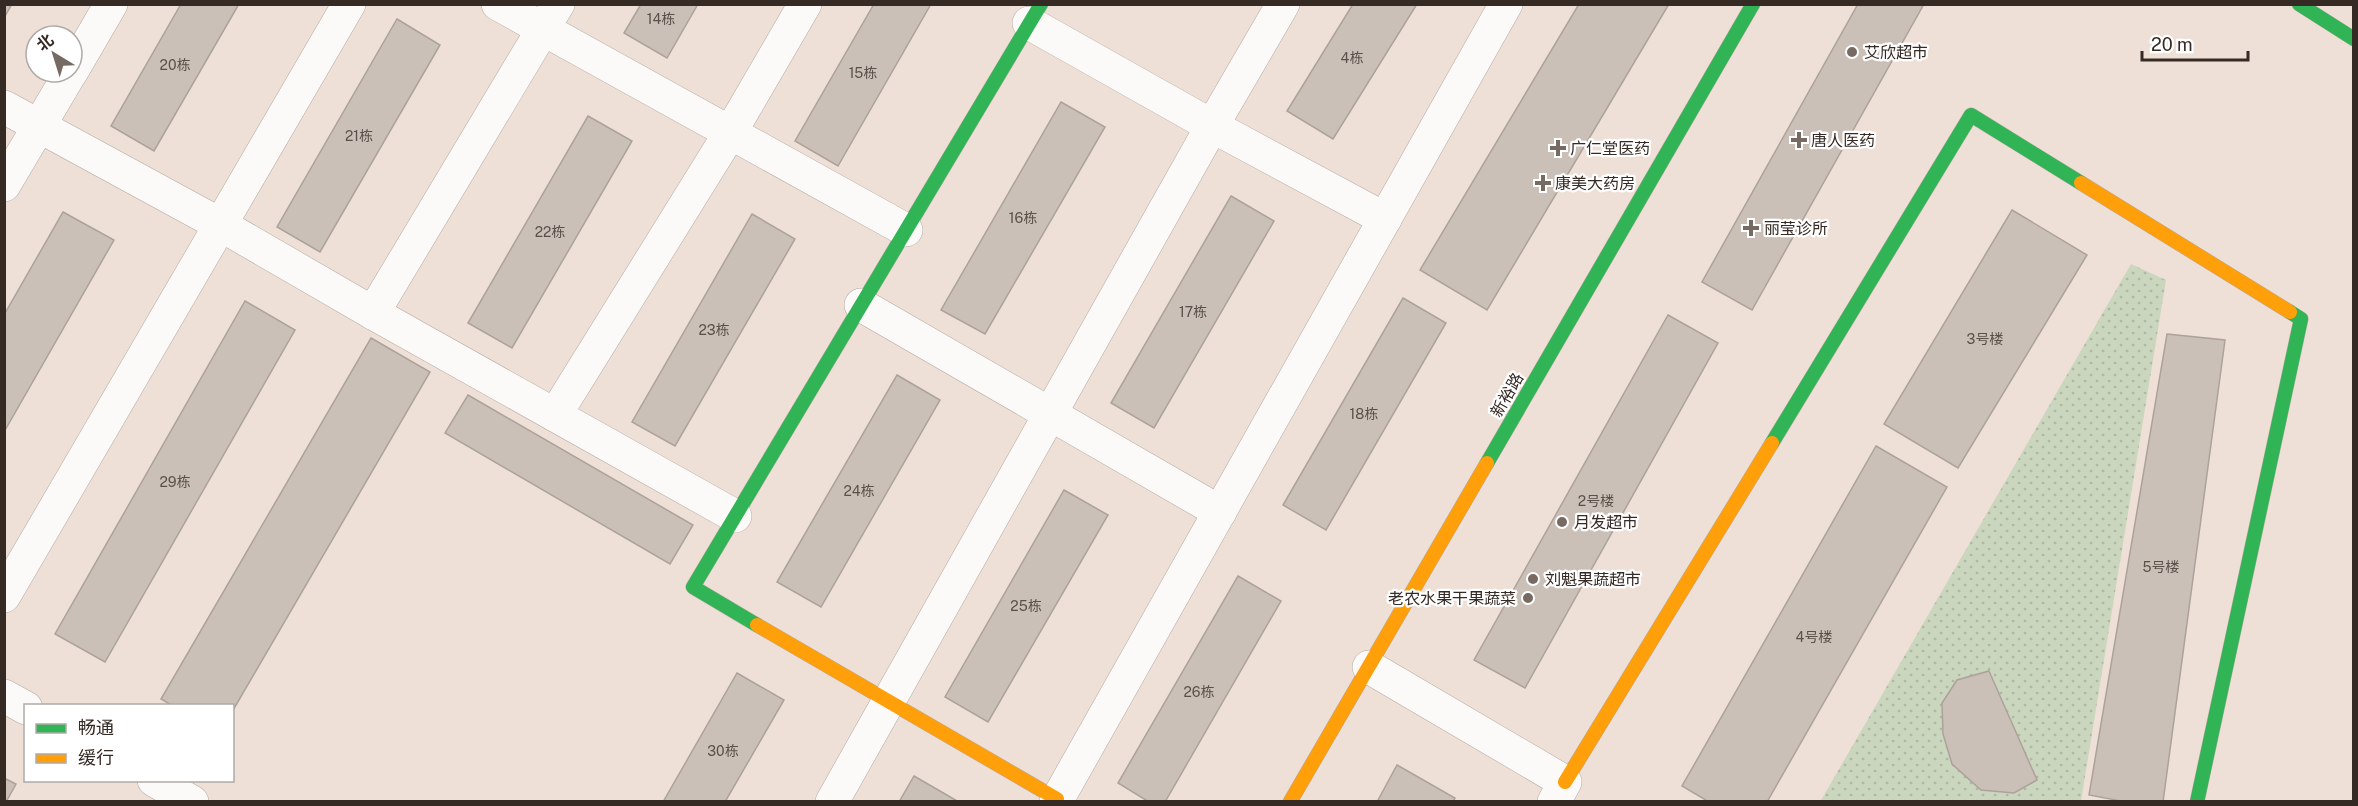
<svg xmlns="http://www.w3.org/2000/svg" width="2358" height="806" font-family="'Public Sans','Noto Sans SC',sans-serif">
  <defs>
    <pattern id="park-dots" width="8" height="8" patternUnits="userSpaceOnUse" patternTransform="scale(1.5)"><rect width="8" height="8" fill="#cad6be"/><path d="M2 2h.1M6 6h.1" fill="none" stroke="#aeb8a3" stroke-width="1.8" stroke-linecap="round"/></pattern>
  </defs>
  <rect width="100%" height="100%" fill="#eee0d6"/>
  <path fill="url(#park-dots)" d="M2131 264 2166 280 2081 801 1820 802Z"/>
  <g fill="#cac0b8" stroke="#ada29a" stroke-width="1.5">
    <path d="M4 4H12L4 18Z"/>
    <path d="M181 4H239L154 151 111 126Z"/>
    <path d="M641 4H698L667 58 624 33Z"/>
    <path d="M874 4H931L838 166 795 141Z"/>
    <path d="M1353 4H1417L1333 139 1287 111Z"/>
    <path d="M1579 4H1669L1487 310 1420 270Z"/>
    <path d="M1858 4H1924L1752 310 1702 282Z"/>
    <path d="M397 19 440 45 320 252 277 227Z"/>
    <path d="M1061 102 1105 127 985 334 941 310Z"/>
    <path d="M588 116 632 141 512 348 468 323Z"/>
    <path d="M1231 196 1274 221 1154 428 1111 403Z"/>
    <path d="M2012 210 2087 255 1958 468 1884 424Z"/>
    <path d="M63 212 114 240 4 432V315Z"/>
    <path d="M752 214 795 239 675 446 632 422Z"/>
    <path d="M1403 298 1446 323 1326 530 1283 505Z"/>
    <path d="M245 301 295 330 105 662 55 634Z"/>
    <path d="M1668 315 1718 343 1525 688 1474 660Z"/>
    <path d="M2167 334 2225 340 2163 802H2126L2089 795Z"/>
    <path d="M371 338 430 372 232 712V706H173L161 699Z"/>
    <path d="M897 375 940 400 821 607 777 582Z"/>
    <path d="M468 395 693 525 670 564 445 433Z"/>
    <path d="M1876 446 1947 487 1767 802H1709L1682 786Z"/>
    <path d="M1064 490 1108 515 988 722 945 697Z"/>
    <path d="M1238 576 1281 601 1165 802H1149L1118 783Z"/>
    <path d="M1989 671 2037 780 2014 793 1981 790 1952 764 1943 734 1942 703 1957 680Z"/>
    <path d="M737 673 784 700 725 802H663Z"/>
    <path d="M1397 765 1455 798 1453 802H1377Z"/>
    <path d="M914 776 959 802H899Z"/>
    <path d="M4 778 16 784 6 802H4Z"/>
  </g>
  <g fill="none" stroke-linecap="round" stroke-linejoin="round">
    <defs>
      <g id="street">
        <path d="M498 4 906 230"/>
        <path d="M1029 23 1212 126 1385 219"/>
        <path d="M72 71 111 4"/>
        <path d="M4 107 221 225 373 313 735 516"/>
        <path d="M4 185 71 72"/>
        <path d="M861 305 1220 512"/>
        <path d="M373 313 558 4"/>
        <path d="M555 415 730 133 805 4"/>
        <path d="M4 596 349 4"/>
        <path d="M1369 667 1565 782 1554 802"/>
        <path d="M4 696 26 708"/>
        <path d="M154 780 192 802"/>
        <path d="M832 802 1212 126 1283 4"/>
        <path d="M1056 802 1506 4"/>
      </g>
      <g id="fast">
        <path d="M2299 4 2354 39"/>
        <path d="M1772 443 1971 115 2081 183"/>
        <path d="M1487 463 1753 4"/>
        <path d="M757 625 693 587 1041 4"/>
        <path d="M2197 802 2301 319 2290 312"/>
      </g>
      <g id="slow">
        <path d="M2081 183 2290 312"/>
        <path d="M757 625 1057 799"/>
        <path d="M1565 782 1772 443"/>
        <path d="M1290 802 1487 463"/>
      </g>
    </defs>
    <use href="#street" stroke="#b5aaa2" stroke-width="34"/>
    <use href="#fast" stroke="#b5aaa2" stroke-width="15"/>
    <use href="#slow" stroke="#b5aaa2" stroke-width="15"/>
    <use href="#street" stroke="#fcfaf9" stroke-width="33"/>
    <use href="#fast" stroke="#30b455" stroke-width="14"/>
    <use href="#slow" stroke="#ff9f0a" stroke-width="14"/>
  </g>
  <g fill="#766a62" stroke="#fff" stroke-width="2">
    <circle cx="1852" cy="52" r="6"/>
    <path d="M1796 131h6v6h6v6h-6v6h-6v-6h-6v-6h6z"/>
    <path d="M1555 139h6v6h6v6h-6v6h-6v-6h-6v-6h6z"/>
    <path d="M1540 174h6v6h6v6h-6v6h-6v-6h-6v-6h6z"/>
    <path d="M1748 219h6v6h6v6h-6v6h-6v-6h-6v-6h6z"/>
    <circle cx="1562" cy="522" r="6"/>
    <circle cx="1533" cy="579" r="6"/>
    <circle cx="1528" cy="598" r="6"/>
  </g>
  <g text-anchor="middle" dominant-baseline="central" stroke-width="4.5" stroke-linejoin="round" paint-order="stroke">
    <g font-size="14" fill="#5a5049">
      <text x="661" y="19">14栋</text>
      <text x="1352" y="58">4栋</text>
      <text x="175" y="65">20栋</text>
      <text x="863" y="73">15栋</text>
      <text x="359" y="136">21栋</text>
      <text x="1023" y="218">16栋</text>
      <text x="550" y="232">22栋</text>
      <text x="1193" y="312">17栋</text>
      <text x="714" y="330">23栋</text>
      <text x="1985" y="339">3号楼</text>
      <text x="1364" y="414">18栋</text>
      <text x="175" y="482">29栋</text>
      <text x="859" y="491">24栋</text>
      <text x="1596" y="501">2号楼</text>
      <text x="2161" y="567">5号楼</text>
      <text x="1026" y="606">25栋</text>
      <text x="1814" y="637">4号楼</text>
      <text x="1199" y="692">26栋</text>
      <text x="723" y="751">30栋</text>
    </g>
    <g font-size="16" fill="#352a24" stroke="#fff" text-anchor="start">
      <text x="1864" y="52">艾欣超市</text>
      <text x="1811" y="140">唐人医药</text>
      <text x="1570" y="148">广仁堂医药</text>
      <text x="1555" y="183">康美大药房</text>
      <text x="1764" y="228">丽莹诊所</text>
      <text x="1574" y="522">月发超市</text>
      <text x="1545" y="579">刘魁果蔬超市</text>
      <text x="1516" y="598" text-anchor="end">老农水果干果蔬菜</text>
    </g>
    <g font-size="16" fill="#352a24" stroke="#fff">
      <text transform="translate(1507 395) rotate(-60)">新裕路</text>
    </g>
  </g>
  <rect width="2358" height="806" fill="none" stroke="#352a24" stroke-width="12"/>
  <rect x="24" y="704" width="210" height="78" fill="#ffffff" stroke="#aeaaa7" stroke-width="1.5"/>
  <rect x="36" y="724" width="30" height="9" fill="#30b455" stroke="#aeaaa7" stroke-width="1.5"/>
  <text x="78" y="734" font-size="18" fill="#352a24">畅通</text>
  <rect x="36" y="754" width="30" height="9" fill="#ff9f0a" stroke="#aeaaa7" stroke-width="1.5"/>
  <text x="78" y="764" font-size="18" fill="#352a24">缓行</text>
  <g transform="translate(54 54) rotate(322)"><circle r="28" fill="#ffffff" stroke="#aeaaa7" stroke-width="1.5"/>
  <path d="M0-4.5L10 22L0 15L-10 22Z" fill="#766a62"/>
  <text y="-9" font-size="16" font-weight="bold" text-anchor="middle" fill="#352a24">北</text>
  </g>
  <path d="M2142 51v9h106v-9" fill="none" stroke="#352a24" stroke-width="3"/>
  <text x="2151" y="51" font-size="18" fill="#352a24" stroke="#ffffff" stroke-width="4.5" paint-order="stroke">20 m</text>
</svg>
